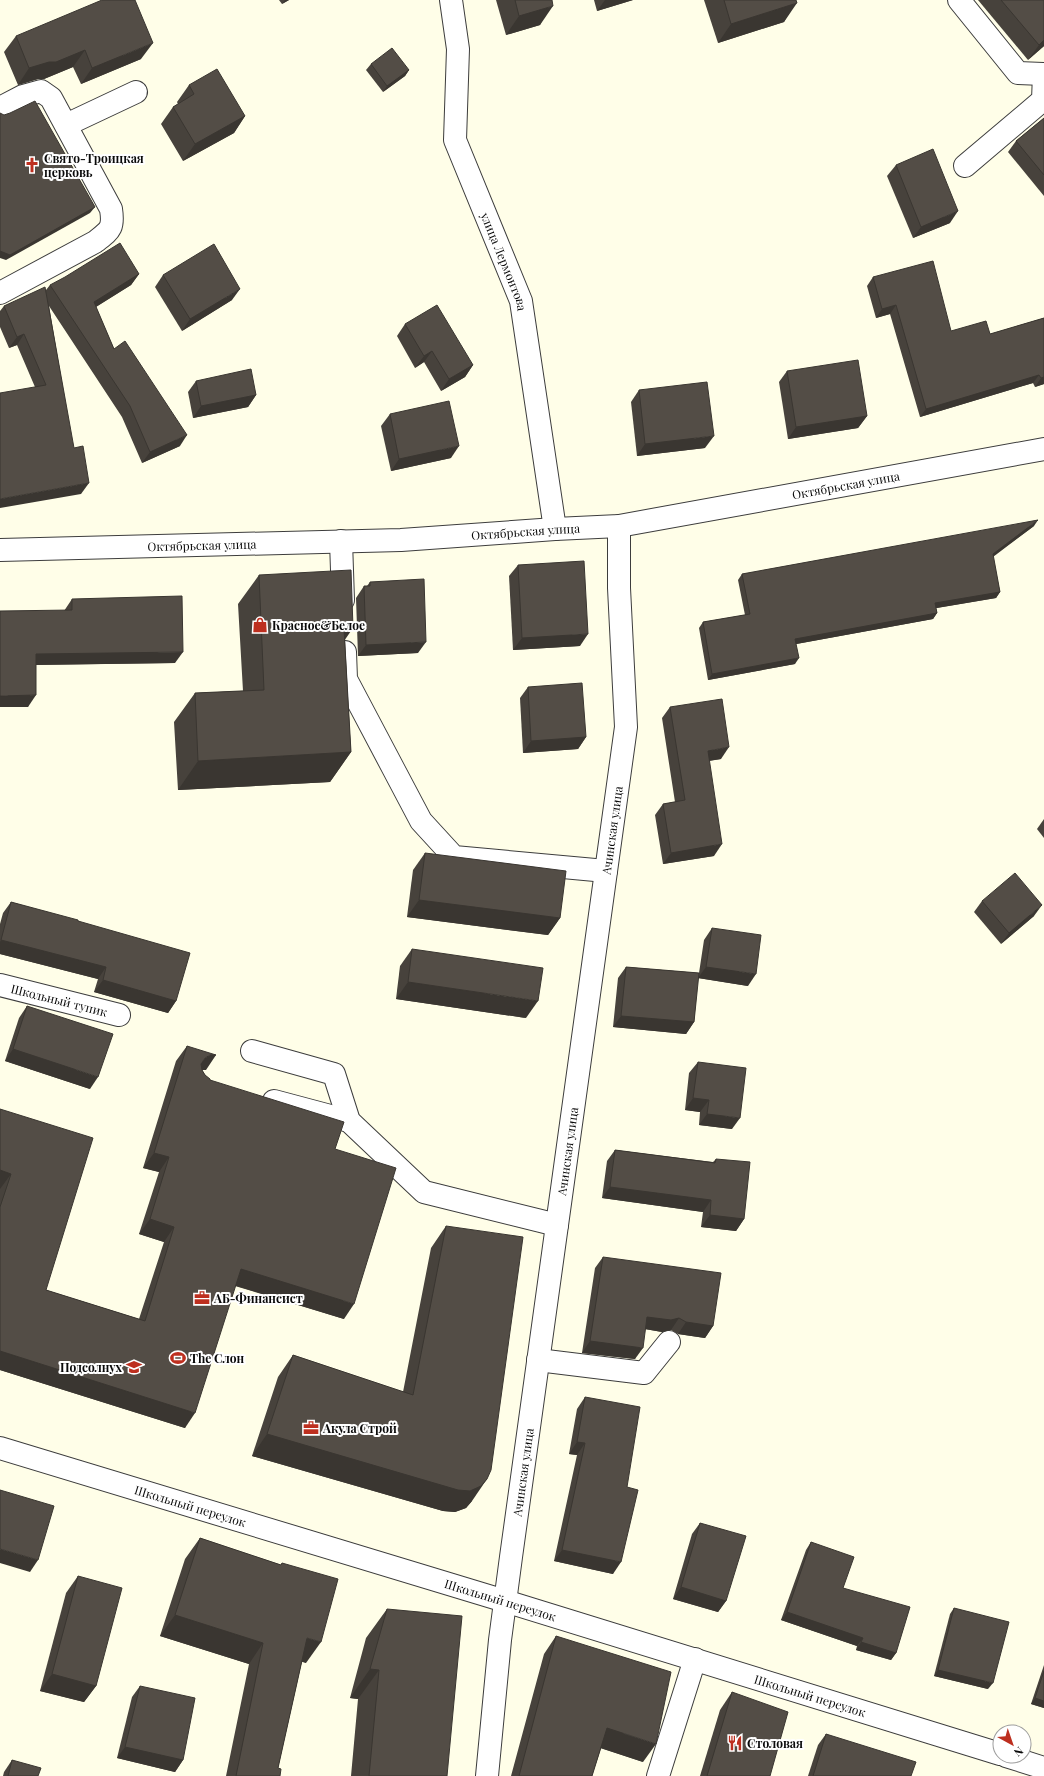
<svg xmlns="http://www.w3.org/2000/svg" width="1044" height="1776" font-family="'Playfair Display',serif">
  <rect width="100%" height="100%" fill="#fffee8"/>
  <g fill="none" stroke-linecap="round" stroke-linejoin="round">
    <defs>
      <g id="minor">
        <path id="s1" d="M451 0 458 49 455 140 521 301 555 529"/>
        <path d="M959 0 1018 73 1043 74"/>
        <path d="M0 108 23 96 41 91 51 98 111 209C114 229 110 230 95 242L0 293"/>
        <path d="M66 125 136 92"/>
        <path d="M965 166 1043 100 1044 74"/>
        <path d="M341 541 343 600"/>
        <path id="s2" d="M0 550 401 540 555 529 619 526 1044 449"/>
        <path d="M345 652 346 679 393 768 421 821 454 857 606 871"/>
        <path id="s3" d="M0 985 119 1015"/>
        <path d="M252 1051 334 1074 349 1121 424 1192 557 1225"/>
        <path d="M274 1101 349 1121"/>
        <path d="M538 1360 644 1373 669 1342"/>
        <path id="s4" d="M0 1448 505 1601 1000 1754"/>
        <path d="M1006 1756 1044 1768"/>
        <path id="s5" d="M487 1776 500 1640 511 1557 626 727 619 588V526"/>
        <path d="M658 1776 695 1659"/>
      </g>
    </defs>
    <use href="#minor" stroke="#3d3d3d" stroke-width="24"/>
    <use href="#minor" stroke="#fff" stroke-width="22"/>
  </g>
  <g fill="#47423c">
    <path d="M279 0H289L282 4Z"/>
    <path d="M496 0H552L540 25 506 35Z"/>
    <path d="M594 0H633L597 11Z"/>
    <path d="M704 0H796L784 22 718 43Z"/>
    <path d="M978 0H1044V46L1028 60Z"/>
    <path d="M16 36 141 59 81 84 73 67 44 79H38L18 85 4 52Z"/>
    <path d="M371 64 409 70 405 76 383 92 366 70Z"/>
    <path d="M189 85 245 116 234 133 183 161 161 124 173 107 178 104 177 102Z"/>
    <path d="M1044 118V196L1008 152 1016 141Z"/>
    <path d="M896 165 950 223 913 238 887 176Z"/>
    <path d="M139 274 131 285 96 307 114 349 180 446 142 463 122 417 49 306 81 494 35 387 17 345 9 348 0 327V311L4 306 46 290 50 285Z"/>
    <path d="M163 275 232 300 182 331 155 287Z"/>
    <path d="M873 277 951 331 990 334 1044 318V384L1035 387 1033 383 920 417 890 314 876 318 867 286Z"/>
    <path d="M405 324 473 365 465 377 441 391 424 362 415 368 397 336Z"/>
    <path d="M787 371 867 416 858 428 788 439 779 382Z"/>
    <path d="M196 381 256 395 248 407 193 418 188 392Z"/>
    <path d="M639 390 705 448 637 456 631 402Z"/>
    <path d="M390 414 451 458 391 471 381 426Z"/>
    <path d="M1034 526 993 556 1000 592 996 598 936 608 937 613 933 619 796 644 795 664 708 680 699 628 703 622 745 615 738 580 742 574Z"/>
    <path d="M518 565 580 646 513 650 509 576Z"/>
    <path d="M259 575 345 640 351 752 330 782 178 790 174 722 195 693 243 691 238 604Z"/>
    <path d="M370 582 418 653 358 656 356 598 364 586H367Z"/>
    <path d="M72 599 175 663 36 665 28 707H0Z"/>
    <path d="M528 687 586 737 578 749 523 753 520 698Z"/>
    <path d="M670 707 721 759 709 761 714 856 663 864 655 815 663 804 675 802 662 718Z"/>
    <path d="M1044 819V838L1037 829Z"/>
    <path d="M425 853 560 918 548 935 407 917 413 870Z"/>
    <path d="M982 901 1034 916 1001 944 974 912Z"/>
    <path d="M11 902 78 921 176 1001 168 1013 94 992 98 979 0 954V924L3 913Z"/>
    <path d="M712 928 748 986 698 978 694 1022 686 1034 613 1027 618 978 626 967 699 973 704 940Z"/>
    <path d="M412 949 526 1018 396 999 400 966Z"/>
    <path d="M27 1006 90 1089 5 1061 19 1018Z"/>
    <path d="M187 1046 206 1070H202L205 1075 210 1080 335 1149 344 1319 235 1286 185 1428 0 1370V1109L46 1290 139 1319 164 1242 139 1234 159 1172 143 1168 176 1061Z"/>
    <path d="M698 1062 732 1129 699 1125 700 1112 685 1110 689 1073Z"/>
    <path d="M615 1150 713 1162 716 1159 744 1219 736 1231 701 1227 703 1212 602 1198 607 1161Z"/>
    <path d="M446 1226 472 1501 466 1508 455 1512 443 1511 252 1456 278 1377 293 1355 403 1392 431 1248Z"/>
    <path d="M603 1257 713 1326 705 1338 678 1334 671 1330 662 1332 645 1329 635 1359 582 1353 595 1268Z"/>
    <path d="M585 1397 627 1487 613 1574 554 1561 577 1455 569 1454 577 1409Z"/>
    <path d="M700 1523 726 1601 718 1612 673 1599 692 1534Z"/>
    <path d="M200 1538 281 1565 282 1563 306 1663 302 1661 278 1768 280 1776H226L249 1664 160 1636 185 1559Z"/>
    <path d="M811 1542 843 1588 896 1653 891 1660 856 1650 857 1646 781 1620 806 1550Z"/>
    <path d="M78 1576 96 1686 84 1702 40 1691 66 1593Z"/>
    <path d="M954 1608 988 1689 934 1676 950 1614Z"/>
    <path d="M387 1609 447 1776H351L358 1699 350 1698 366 1638Z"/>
    <path d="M556 1636 643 1762 601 1748 592 1776H511L544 1654Z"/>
    <path d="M1044 1665V1708L1031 1704Z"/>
    <path d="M140 1686 183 1760 175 1772 117 1758 132 1697Z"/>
    <path d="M732 1692 770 1776H700L720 1710Z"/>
    <path d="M826 1734 911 1776H808L818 1745Z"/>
    <path d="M12 1760 38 1776H3L4 1772Z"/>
  </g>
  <g fill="#3a3631">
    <path d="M285 0H289L282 4Z"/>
    <path d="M605 0H633L597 11Z"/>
    <path d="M797 3 784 22 718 43 731 24Z"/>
    <path d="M553 6 540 25 506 35 519 16Z"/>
    <path d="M1044 40V46L1028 60 1039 45Z"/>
    <path d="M153 43 141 59 81 84 92 68Z"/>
    <path d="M85 50 73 67 44 79H38L18 85 29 68Z"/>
    <path d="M409 70 405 76 383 92 387 86Z"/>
    <path d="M245 116 234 133 183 161 195 144Z"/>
    <path d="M95 207 90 213 6 260 0 258V251Z"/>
    <path d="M958 211 950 223 913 238 921 227Z"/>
    <path d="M139 274 131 285 86 313 94 302Z"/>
    <path d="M240 289 232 300 182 331 190 319Z"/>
    <path d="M896 305 890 314 876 318 882 309Z"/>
    <path d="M24 334 17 345 9 348 17 337Z"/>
    <path d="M432 351 424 362 415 368 424 356Z"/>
    <path d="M473 365 465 377 441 391 449 379Z"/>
    <path d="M1039 375 1033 383 920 417 926 409Z"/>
    <path d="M1044 377V384L1035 387 1041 378Z"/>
    <path d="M256 395 248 407 193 418 201 406Z"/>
    <path d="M867 416 858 428 788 439 796 427Z"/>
    <path d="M187 435 180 446 142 463 150 452Z"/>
    <path d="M714 436 705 448 637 456 645 444Z"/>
    <path d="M459 446 451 458 391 471 399 459Z"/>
    <path d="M89 483 81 494 0 508V499Z"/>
    <path d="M1038 520 1034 526 989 560 993 554Z"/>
    <path d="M1000 592 996 598 931 609 935 603Z"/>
    <path d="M937 613 933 619 791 645 795 639Z"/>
    <path d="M353 628 333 657 344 629Z"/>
    <path d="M588 634 580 646 513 650 522 638Z"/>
    <path d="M426 642 418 653 358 656 366 645Z"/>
    <path d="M183 652 175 663 27 665 36 654Z"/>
    <path d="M799 658 795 664 708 680 712 674Z"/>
    <path d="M36 695 28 707H0V696Z"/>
    <path d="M586 737 578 749 523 753 531 741Z"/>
    <path d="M729 747 721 759 700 762 708 751Z"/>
    <path d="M351 752 330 782 178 790 198 761Z"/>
    <path d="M722 844 714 856 663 864 671 853Z"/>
    <path d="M419 900 560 918 548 935 407 917Z"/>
    <path d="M1042 905 1034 916 1001 944 1009 933Z"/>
    <path d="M1 940 106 967 98 979 0 954V942Z"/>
    <path d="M706 967 756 974 748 986 698 978Z"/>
    <path d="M103 980 176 1001 168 1013 94 992Z"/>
    <path d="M408 982 538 1001 526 1018 396 999Z"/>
    <path d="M621 1016 694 1022 686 1034 613 1027Z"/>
    <path d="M13 1049 98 1077 90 1089 5 1061Z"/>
    <path d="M210 1055H216L206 1070H199L194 1073 205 1058Z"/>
    <path d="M693 1098 709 1100 700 1112 685 1110Z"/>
    <path d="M707 1114 740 1118 732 1129 699 1125Z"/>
    <path d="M154 1153 169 1157 159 1172 143 1168Z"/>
    <path d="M0 1170 11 1174 0 1189Z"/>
    <path d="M610 1187 711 1200 703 1212 602 1198Z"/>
    <path d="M710 1215 744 1219 736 1231 701 1227Z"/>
    <path d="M150 1219 174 1227 164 1242 139 1234Z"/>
    <path d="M241 1269 354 1304 344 1319 230 1284Z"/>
    <path d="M647 1317 679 1318 671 1330 662 1332 639 1328Z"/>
    <path d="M686 1322 713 1326 705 1338 678 1334Z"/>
    <path d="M590 1341 643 1348 635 1359 582 1353Z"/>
    <path d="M0 1351 195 1413 185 1428 0 1370Z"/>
    <path d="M267 1434 487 1479 472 1501 466 1508 455 1512 443 1511 252 1456Z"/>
    <path d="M577 1442 585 1443 577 1455 569 1454Z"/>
    <path d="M0 1549 38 1560 30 1572 0 1563Z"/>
    <path d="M562 1550 621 1562 613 1574 554 1561Z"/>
    <path d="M681 1587 726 1601 718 1612 673 1599Z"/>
    <path d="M787 1612 863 1638 857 1646 781 1620Z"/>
    <path d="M175 1615 263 1643 249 1664 160 1636Z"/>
    <path d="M307 1638 321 1642 306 1663 292 1659Z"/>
    <path d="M861 1642 896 1653 891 1660 856 1650Z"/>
    <path d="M370 1669 379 1670 358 1699 350 1698Z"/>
    <path d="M938 1670 993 1683 988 1689 934 1676Z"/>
    <path d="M52 1674 96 1686 84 1702 40 1691Z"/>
    <path d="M1035 1698 1044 1701V1708L1031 1704Z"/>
    <path d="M607 1728 656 1744 643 1762 594 1746Z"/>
    <path d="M125 1747 183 1760 175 1772 117 1758Z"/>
  </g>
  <g fill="#534d46" stroke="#3a3631">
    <path d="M102 0H135L153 43 92 68 85 50 56 62H49L29 68 16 36Z"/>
    <path d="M515 0H552L553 6 519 16Z"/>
    <path d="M724 0H796L797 3 731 24Z"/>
    <path d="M1001 0H1044V40L1039 45Z"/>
    <path d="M392 48 409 70 387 86 371 64Z"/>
    <path d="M217 69 245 116 195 144 173 107 194 94 189 85Z"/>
    <path d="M35 101 95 207 10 255 0 251V113L4 115 10 113Z"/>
    <path d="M1044 118V175L1016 141Z"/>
    <path d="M933 149 958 211 921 227 896 165Z"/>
    <path d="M120 243 139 274 94 302 114 349 125 341 187 435 150 452 130 406 50 285 65 277Z"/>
    <path d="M214 244 240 289 190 319 163 275Z"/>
    <path d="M933 261 951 331 986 321 990 334 1044 318V377L1041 378 1039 375 926 409 896 305 882 309 873 277Z"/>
    <path d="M45 287 74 448 83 446 89 483 0 499V393L46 385 24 334 17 337 4 306Z"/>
    <path d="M437 305 473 365 449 379 432 351 424 356 405 324Z"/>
    <path d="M858 360 867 416 796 427 787 371Z"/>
    <path d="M251 369 256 395 201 406 196 381Z"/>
    <path d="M707 382 714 436 645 444 639 390Z"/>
    <path d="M449 401 459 446 399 459 390 414Z"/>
    <path d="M1038 520 993 554 1000 592 935 603 937 613 795 639 799 658 712 674 703 622 750 614 742 574Z"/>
    <path d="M584 561 588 634 522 638 518 565Z"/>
    <path d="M351 570 353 628 344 629 351 752 198 761 195 693 264 690 259 575Z"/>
    <path d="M424 579 426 642 366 645 364 586H370V582Z"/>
    <path d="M182 596 183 652 36 654V695L0 696V611L72 610V599Z"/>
    <path d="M582 683 586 737 531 741 528 687Z"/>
    <path d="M722 699 729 747 708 751 722 844 671 853 663 804 685 800 670 707Z"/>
    <path d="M425 853 566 871 560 918 419 900Z"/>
    <path d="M1015 873 1042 905 1009 933 982 901Z"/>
    <path d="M11 902 78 920V921L190 953 176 1001 103 980 106 967 1 940Z"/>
    <path d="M712 928 761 935 756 974 706 967Z"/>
    <path d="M412 949 543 968 538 1001 408 982Z"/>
    <path d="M626 967 699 973 694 1022 621 1016Z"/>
    <path d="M27 1006 113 1034 98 1077 13 1049Z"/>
    <path d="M187 1046 216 1055H210L205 1058 201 1064 202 1070 205 1075 210 1079V1080L344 1122 335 1149 396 1168 354 1304 241 1269 195 1413 0 1351V1207L11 1174 0 1170V1109L93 1138 46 1290 145 1321 174 1227 150 1219 169 1157 154 1153Z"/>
    <path d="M698 1062 746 1068 740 1118 707 1114 709 1100 693 1098Z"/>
    <path d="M615 1150 715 1163 716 1159 750 1162 744 1219 710 1215 711 1200 610 1187Z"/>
    <path d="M446 1226 523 1237 491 1470 487 1479 481 1486 470 1491 458 1490 267 1434 293 1355 413 1395Z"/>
    <path d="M603 1257 721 1273 713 1326 686 1322 679 1318 671 1320 647 1317 643 1348 590 1341Z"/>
    <path d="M585 1397 640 1407 627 1487 638 1490 621 1562 562 1550 585 1443 577 1442Z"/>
    <path d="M0 1490 54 1506 38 1560 0 1549Z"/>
    <path d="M700 1523 746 1536 726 1601 681 1587Z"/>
    <path d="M200 1538 281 1565 282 1563 338 1579 321 1642 307 1638 278 1768 281 1769 280 1776H236L263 1643 175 1615Z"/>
    <path d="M811 1542 854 1557 843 1588 910 1607 896 1653 861 1642 863 1638 787 1612Z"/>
    <path d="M78 1576 122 1588 96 1686 52 1674Z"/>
    <path d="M954 1608 1009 1622 993 1683 938 1670Z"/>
    <path d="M387 1609 462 1616 447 1776H369L379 1670 370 1669Z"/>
    <path d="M556 1636 671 1672 656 1744 607 1728 592 1776H519Z"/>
    <path d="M1044 1671V1701L1035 1698Z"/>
    <path d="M140 1686 195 1698 183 1760 125 1747Z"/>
    <path d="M732 1692 788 1712 770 1776H707Z"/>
    <path d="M826 1734 916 1762 911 1776H813Z"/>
    <path d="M12 1760 41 1768 38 1776H8Z"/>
  </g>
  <defs>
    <symbol id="church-bare" viewBox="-9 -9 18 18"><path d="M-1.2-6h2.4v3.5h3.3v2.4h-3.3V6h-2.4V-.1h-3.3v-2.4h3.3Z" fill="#bd2f1f" stroke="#fff" stroke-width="2.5" paint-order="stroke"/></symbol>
    <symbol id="shop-bare" viewBox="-9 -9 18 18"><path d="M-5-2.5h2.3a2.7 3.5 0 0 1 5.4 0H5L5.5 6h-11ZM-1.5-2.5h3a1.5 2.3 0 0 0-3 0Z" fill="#bd2f1f" stroke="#fff" stroke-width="2.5" paint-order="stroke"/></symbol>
    <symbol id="office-bare" viewBox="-9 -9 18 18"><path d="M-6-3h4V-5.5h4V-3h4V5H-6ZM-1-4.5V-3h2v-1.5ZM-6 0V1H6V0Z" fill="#bd2f1f" stroke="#fff" stroke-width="2.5" paint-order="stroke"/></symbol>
    <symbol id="stadium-bare" viewBox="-9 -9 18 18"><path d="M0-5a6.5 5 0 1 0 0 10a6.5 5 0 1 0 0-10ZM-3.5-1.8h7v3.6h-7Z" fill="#bd2f1f" stroke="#fff" stroke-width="2.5" paint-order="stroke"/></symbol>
    <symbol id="school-bare" viewBox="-9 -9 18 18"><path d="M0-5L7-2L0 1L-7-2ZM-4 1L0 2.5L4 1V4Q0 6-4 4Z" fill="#bd2f1f" stroke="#fff" stroke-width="2.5" paint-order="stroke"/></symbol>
    <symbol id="restaurant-bare" viewBox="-9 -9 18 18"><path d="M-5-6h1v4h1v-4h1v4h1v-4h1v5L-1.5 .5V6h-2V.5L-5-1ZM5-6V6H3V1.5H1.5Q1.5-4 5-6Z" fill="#bd2f1f" stroke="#fff" stroke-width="2.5" paint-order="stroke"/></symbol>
  </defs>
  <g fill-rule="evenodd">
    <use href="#church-bare" x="21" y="154" width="22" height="22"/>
    <use href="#shop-bare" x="249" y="614" width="22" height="22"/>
    <use href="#office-bare" x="191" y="1287" width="22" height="22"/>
    <use href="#stadium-bare" x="167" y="1347" width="22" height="22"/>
    <use href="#school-bare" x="123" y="1356" width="22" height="22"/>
    <use href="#office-bare" x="300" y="1417" width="22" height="22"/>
    <use href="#restaurant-bare" x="724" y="1732" width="22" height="22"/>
  </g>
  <g text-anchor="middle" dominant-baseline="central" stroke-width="4" stroke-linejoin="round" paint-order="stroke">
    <g font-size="12" font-weight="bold" fill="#0a0a0a" stroke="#fff" text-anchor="start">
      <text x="44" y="158">Свято-Троицкая<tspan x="44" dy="14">церковь</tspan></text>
      <text x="272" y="625">Красное&amp;Белое</text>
      <text x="214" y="1298">АБ-Финансист</text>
      <text x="190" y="1358">The Слон</text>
      <text x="122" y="1367" text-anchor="end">Подсолнух</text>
      <text x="323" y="1428">Акула Строй</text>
      <text x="747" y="1743">Столовая</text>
    </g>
    <g font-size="12" fill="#0a0a0a" stroke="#fff">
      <text stroke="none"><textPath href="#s1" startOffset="272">улица Лермонтова</textPath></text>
      <text stroke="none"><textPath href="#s2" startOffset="850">Октябрьская улица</textPath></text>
      <text stroke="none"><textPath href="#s2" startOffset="526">Октябрьская улица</textPath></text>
      <text stroke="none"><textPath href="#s2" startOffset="202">Октябрьская улица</textPath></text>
      <text stroke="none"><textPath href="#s5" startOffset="954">Ачинская улица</textPath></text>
      <text stroke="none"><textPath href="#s3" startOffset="61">Школьный тупик</textPath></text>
      <text stroke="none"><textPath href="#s5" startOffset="630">Ачинская улица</textPath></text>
      <text stroke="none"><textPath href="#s5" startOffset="306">Ачинская улица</textPath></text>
      <text stroke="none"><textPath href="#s4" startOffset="199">Школьный переулок</textPath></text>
      <text stroke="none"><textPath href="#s4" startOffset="523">Школьный переулок</textPath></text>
      <text stroke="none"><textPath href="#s4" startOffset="847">Школьный переулок</textPath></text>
    </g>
  </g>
  <g transform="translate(1012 1744) rotate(140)"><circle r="19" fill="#ffffff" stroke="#9d9d9d"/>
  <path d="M0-3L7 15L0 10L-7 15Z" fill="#bd2f1f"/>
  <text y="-6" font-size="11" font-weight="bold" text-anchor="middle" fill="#0a0a0a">N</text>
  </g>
</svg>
